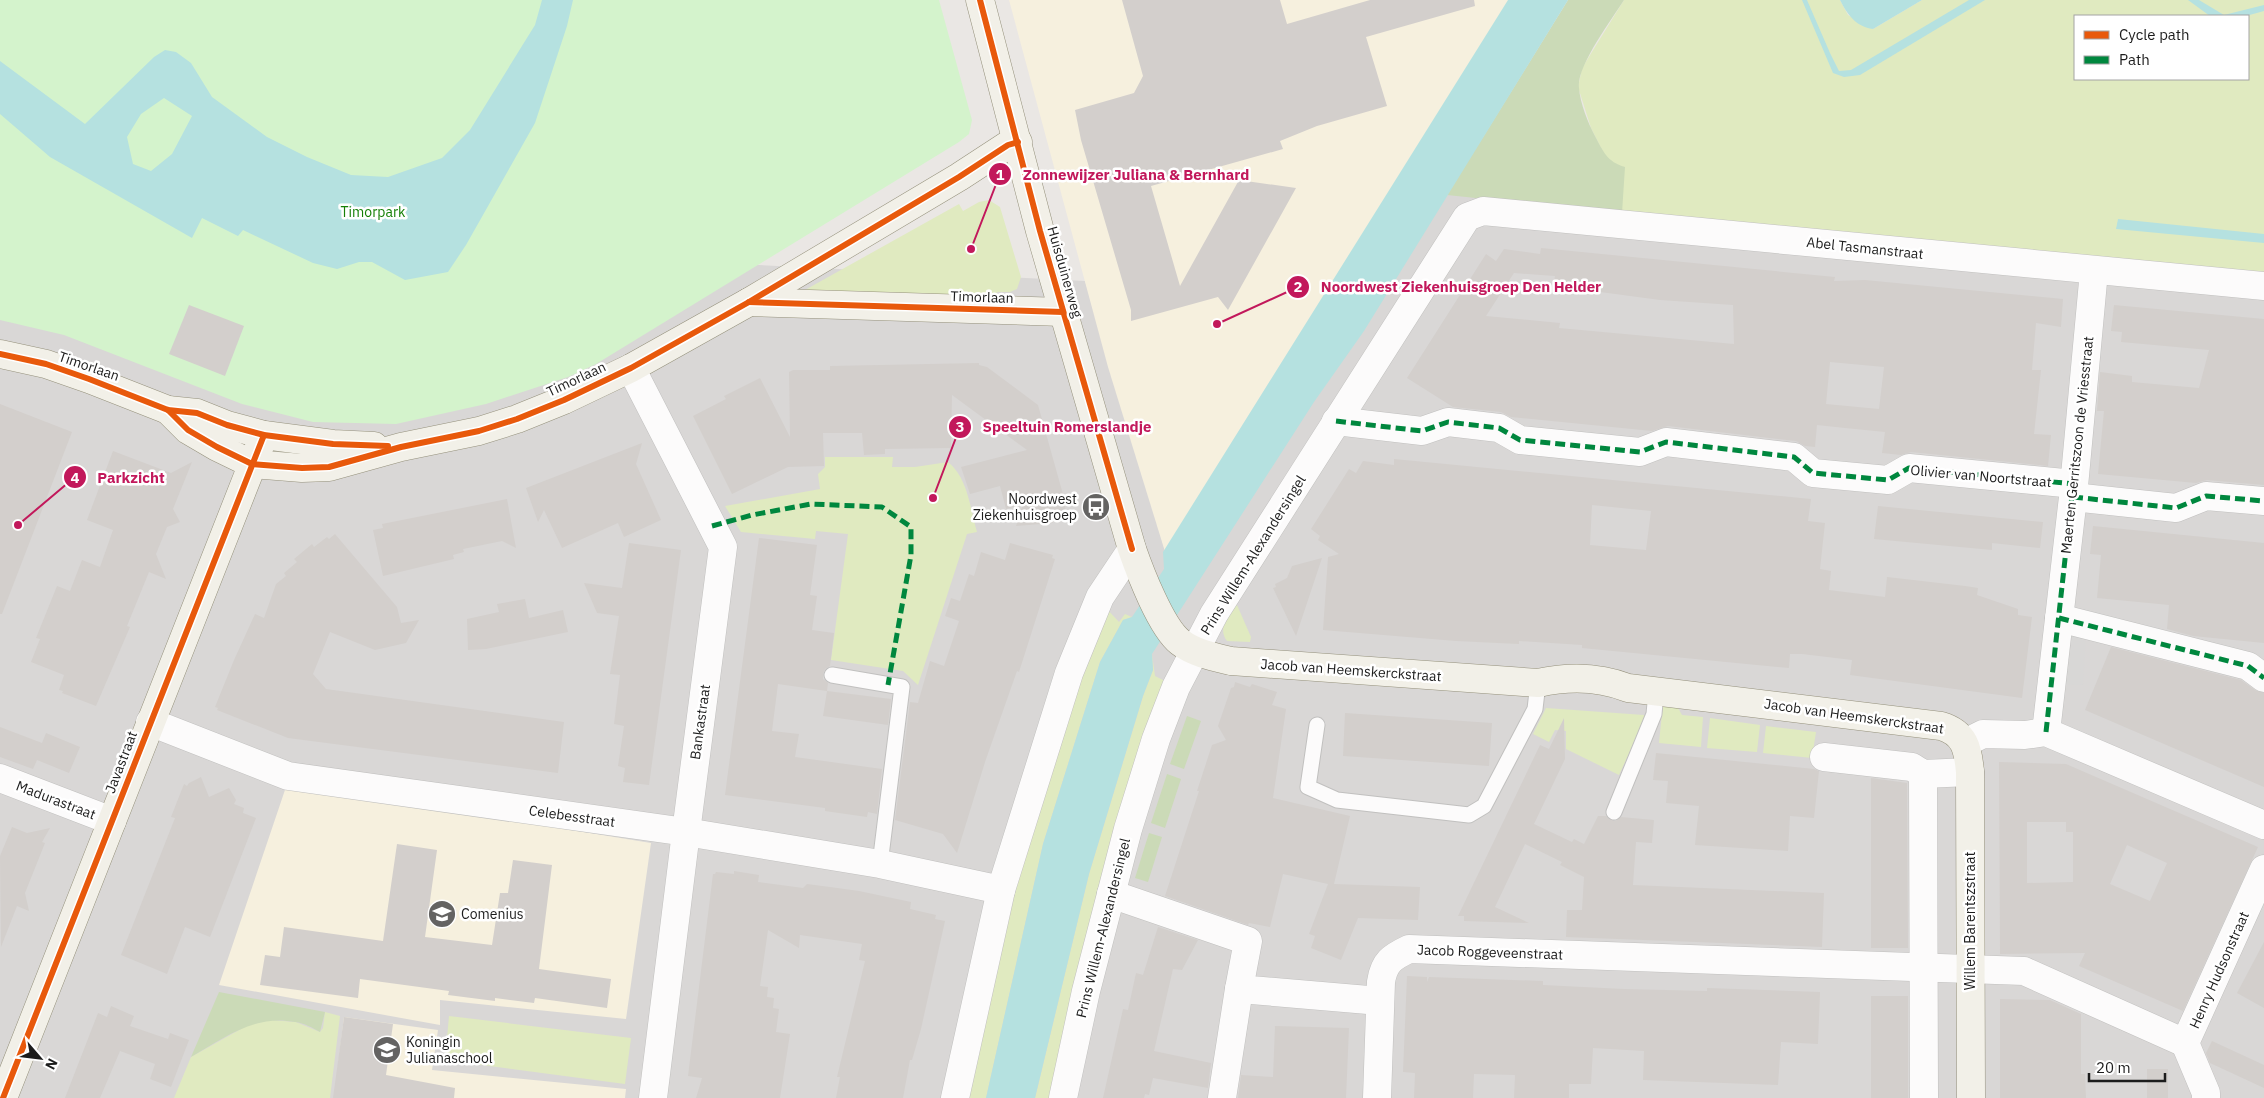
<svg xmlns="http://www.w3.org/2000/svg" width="2264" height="1098" font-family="'IBM Plex Sans',sans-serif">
  <rect width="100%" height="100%" fill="#eae7e4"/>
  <path fill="#d9d7d6" d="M0 76 412 248 1085 281 1175 584 1455 136 2264 201V1098H0Z"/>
  <g fill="#f6f0de">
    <path d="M1009 0H1541L1175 584 1108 367Z"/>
    <path d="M287 784 651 843 626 1019 440 1000V1025L219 985Z"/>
    <path d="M344 1017 438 1030 432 1070 626 1089 625 1098H334Z"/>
  </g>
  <path fill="#d8d7d6" d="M2067 635 2086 636 2083 685 2063 684Z"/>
  <g fill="#e0eac0" fill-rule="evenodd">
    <path d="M1624 0H1840L1848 15 1873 29 1922 0H2264V277L1622 213 1615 164 1605 156 1591 128 1578 87 1582 68ZM2075 16H2248V79H2075Z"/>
    <path d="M989 200 1000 207 1021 277 1017 289 1010 292H997L996 303 796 295 959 204 963 211 979 202Z"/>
    <path d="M825 457H893L892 467H915L948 462C968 478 970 508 977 532L967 534 918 685 903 671 831 660 848 534 816 531 815 539 741 532 725 506 820 489 818 474 825 467Z"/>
    <path d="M1233 603 1237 605 1251 637 1250 642 1227 641C1218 629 1227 615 1233 603Z"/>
    <path d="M1105 607 1119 622 1125 614 1132 617 1123 620 1100 662 1043 844 986 1098H964L1015 869Z"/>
    <path d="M1152 654 1155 676 1167 682 1054 1098H1035L1089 874 1143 696 1153 670Z"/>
    <path d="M1663 703 1677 706 1682 715 1703 717 1701 747 1659 743Z"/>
    <path d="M1546 708 1644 715 1646 717 1619 775 1566 749V731L1555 730 1549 742 1533 734Z"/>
    <path d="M1710 718 1760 725 1757 752 1707 748Z"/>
    <path d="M1766 726 1816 732 1812 758 1763 753Z"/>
    <path d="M325 1012 340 1016 330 1098H174L191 1057 248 1025 270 1020 296 1022 320 1032 323 1028Z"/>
    <path d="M449 1016 631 1038 625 1084 445 1060Z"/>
  </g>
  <g fill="#cbdab7">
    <path d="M1568 0H1624C1612 19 1576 67 1579 88 1580 103 1588 123 1595 136 1603 151 1607 162 1625 167L1622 213 1447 195Z"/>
    <path d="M1187 716 1201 721 1184 769 1170 764Z"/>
    <path d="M1167 774 1181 779 1165 828 1151 823Z"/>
    <path d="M1149 833 1162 837 1148 882 1135 878Z"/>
    <path d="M219 992 325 1012 320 1032C313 1028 304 1023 295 1022 255 1014 224 1038 191 1057Z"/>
  </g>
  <path fill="#d4f3cc" d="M0 0H939L972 120 969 134 959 142 596 364 568 377 486 404 396 424 313 422 242 404 64 335 0 320Z"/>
  <g fill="#b5e1e0" fill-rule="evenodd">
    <path d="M542 0H573L567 26 535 123 466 245 448 272 405 280 372 262H359L337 269 313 263 243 230 238 236 202 218 192 238 50 157 0 114V61L85 124 154 57 165 50 176 52 191 63 212 97 267 137 307 157 351 175 388 177 442 158 470 130 535 25ZM164 98 192 116 172 154 151 171 133 164 127 137 141 114Z"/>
    <path d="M1508 0H1568L1364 331 1314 402 1152 654 1153 670 1143 696 1089 874 1035 1098H986L1043 844 1100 662 1123 620 1132 617 1164 569 1163 552Z"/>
    <path d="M1802 0H1807L1830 53 1839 71 1851 70 1969 0H1985L1860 75 1844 77 1833 73Z"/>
    <path d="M1840 0H1922L1873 29C1856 27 1847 14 1840 0Z"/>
    <path d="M2188 0H2199L2224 15 2264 5V11L2246 16H2210Z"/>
    <path d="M2118 219 2264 234V243L2116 229Z"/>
  </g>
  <g fill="#d3cfcc" fill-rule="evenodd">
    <path d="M1122 0H1280L1287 24 1370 0H1474L1475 6 1366 37 1387 106 1317 126 1280 141 1283 149 1151 186 1180 286 1239 180 1296 188 1228 310 1218 297 1131 321V310L1081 140 1075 110 1134 93 1143 76Z"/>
    <path d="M1541 248 1835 277 1834 281 1865 280 2063 299 2061 327 2036 323 2032 370H2041L2034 434 2051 435 2048 466 1911 452 1901 455 1882 453 1885 432 1845 428 1817 425 1815 447 1805 446 1796 441 1668 426 1652 431 1511 417 1501 412 1453 407 1407 378 1486 254 1496 261 1504 249 1540 254ZM1514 273 1555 276 1554 282 1564 283 1563 287 1660 300 1733 305 1734 344 1559 328 1560 323 1486 316ZM1830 362 1884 367 1879 409 1826 404Z"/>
    <path d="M189 305 244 326 225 376 169 354Z"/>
    <path d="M2114 305 2264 319V485L2207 480 2196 483 2098 474 2104 411H2097L2100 372 2132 376V382L2199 388 2209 350 2121 342 2122 332 2111 331Z"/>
    <path d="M979 363V365L987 367 1038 405 1066 505 1065 506 1066 514 1051 518 1053 523 1016 526 1023 504 1006 509 1000 486 970 494 961 467 1027 450 952 395 951 448 885 449V454L864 455 862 433H823L824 466 788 467 732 494 693 416 726 399 724 396 760 378 790 437 789 372 793 370H830V366Z"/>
    <path d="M0 404 72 432 2 614H0Z"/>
    <path d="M642 443 636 464 661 520 624 537 618 523 562 548 544 510 538 522 526 488Z"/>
    <path d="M113 451 171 473 192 462 173 509 180 522 167 527 156 554 166 579 149 572 127 626 130 627 96 706 62 693 63 691 59 690 64 675 31 662 40 639 36 638 57 586 70 591 82 560 100 567 113 530 87 520Z"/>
    <path d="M1394 459 1811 499 1808 521 1825 523 1820 569 1831 571 1829 590 1885 597 1887 577 1965 586 1978 588 1977 595 2018 609V615L2032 617 2022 698 1850 675 1852 660 1802 654H1790L1789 668 1582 648V645L1519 641V644L1456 641 1323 630 1328 557 1339 554 1318 540 1320 536 1311 529 1349 469 1356 473 1363 461 1394 465ZM1592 505 1651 511 1646 550 1590 545Z"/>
    <path d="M507 499 516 548 502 541 463 549 464 552 453 555 454 559 383 576 373 530 383 528 382 524Z"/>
    <path d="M1878 506 2043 522 2040 548 1992 543V550L1874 539Z"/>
    <path d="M2093 526 2264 543V643L2193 636 2167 629 2169 605 2097 598 2101 555 2090 554Z"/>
    <path d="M335 534 397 607 401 623 419 620 406 643 375 650 330 632 313 674 326 689 564 722 558 773 288 738 217 710 218 708 215 707 234 660 255 614 264 618 276 584 286 576 284 573 297 562 294 559 312 544 314 547 327 537 329 539Z"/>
    <path d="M759 538 817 545 810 595 817 596 812 630 834 633 830 666 825 669 823 674V679L828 683 827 691 891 699 888 725 823 716 827 691 778 684 772 731 799 734 795 757 882 769 877 814 868 812 867 817 825 811V808L725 795Z"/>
    <path d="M629 543 681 550 649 785 623 782 625 768 618 766 624 726 614 724 620 675 610 674 619 616 597 613 584 583 622 588Z"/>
    <path d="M1010 543 1053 555 1052 558 1055 559 1019 672 1017 671 985 762 957 853 943 834 895 820 910 702 918 703 930 661 944 666 959 621 945 616 951 598 960 601 969 574 974 576 981 552 1005 560Z"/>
    <path d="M1322 558 1296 636 1273 588 1276 587 1275 584 1287 578 1292 566Z"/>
    <path d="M525 599 529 618 563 610 568 632 486 649 468 650 467 619 499 612 497 604Z"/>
    <path d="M2111 647 2241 680 2255 690 2264 693V787L2085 710Z"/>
    <path d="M1235 682 1250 687 1252 684 1277 692 1272 705 1286 709 1273 798 1350 816 1334 884 1420 887 1418 920 1358 918 1341 960 1311 948 1315 936 1309 934 1328 884 1283 874 1270 927 1249 923 1248 925 1165 896 1199 791H1197L1212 745 1226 740 1218 726 1231 688 1234 687Z"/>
    <path d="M1345 713 1492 723 1489 766 1343 756Z"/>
    <path d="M1564 718 1565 759 1534 824 1572 842 1574 839 1584 844 1598 816H1606L1615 821 1621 817 1654 820 1652 843 1636 842 1633 885 1824 893 1822 947 1566 937 1567 910H1582L1584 877 1560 865 1562 862 1525 844 1495 907 1529 923 1464 921V916H1458L1540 745 1549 749Z"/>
    <path d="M0 727 42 743 46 733 80 747 69 773 37 760 33 769 0 757Z"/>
    <path d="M1656 753 1814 769 1819 771 1814 818 1790 816 1788 851 1695 845 1699 806 1666 803 1668 781 1653 780Z"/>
    <path d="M1999 762 2066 764 2258 847 2183 1011 2079 966 2085 953 2000 954ZM2027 822H2066V832H2073V882L2027 883ZM2127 845 2167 863 2150 901 2110 884Z"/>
    <path d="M201 777 209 797 229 788 236 800 234 804 244 808 243 813 256 818 210 937 185 927 167 974 121 955 175 818 171 817 184 784 187 786 189 783Z"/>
    <path d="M1871 778 1907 783 1908 948H1871Z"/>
    <path d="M12 827 27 833 50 828 42 842 45 843 25 893 29 911 17 906 1 947 0 856Z"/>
    <path d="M397 844 437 850 425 937 492 945 500 893H508L513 860 552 865 539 969 611 979 607 1008 535 998 534 1003 495 998V1001L448 995 449 991 360 979 358 998 260 985 265 955 280 957 284 927 383 941Z"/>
    <path d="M734 871 759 875 758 882 803 888 807 884 830 887 859 891 911 902 910 909 936 915 935 919 945 921 921 1029 912 1060H910L903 1098H836L840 1077H837L865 961 859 960 862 944 800 935 799 948 768 930 760 986 768 987 767 997 774 998 773 1008 779 1009 776 1032 790 1034 780 1098H696L702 1078 688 1076 713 874H715L716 872 734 874Z"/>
    <path d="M1158 927 1198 940 1182 970 1173 969 1154 1051 1211 1063 1208 1088 1153 1078 1149 1095 1145 1094 1144 1098H1103L1123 1009 1128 1010 1136 973 1143 975Z"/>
    <path d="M2264 942V1008L2237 993Z"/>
    <path d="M1407 976 1427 977V982L1429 977 1543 981V985L1624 989 1707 991V988L1820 992 1818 1044 1781 1042 1778 1085 1643 1080 1644 1051 1593 1048 1591 1084H1569V1098H1514L1515 1075 1474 1074 1473 1098H1414L1415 1073 1403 1072Z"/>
    <rect x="1871" y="996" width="37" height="102"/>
    <path d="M2000 999 2050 1000 2081 1014V1074H2085L2086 1098H2000Z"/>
    <path d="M111 1006 134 1016 130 1026 168 1039 170 1033 189 1040 171 1087 150 1079 155 1064 120 1051 100 1098H65L98 1013 107 1017Z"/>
    <path d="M344 1017 393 1024 386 1075 455 1088 454 1098H333Z"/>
    <path d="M1275 1026 1349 1028 1346 1098H1238L1241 1075 1273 1077Z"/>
    <path d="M2212 1041 2264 1065V1088L2210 1063 2206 1053Z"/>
    <rect x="2147" y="1069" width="21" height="29"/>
  </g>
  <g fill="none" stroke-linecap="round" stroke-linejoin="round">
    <defs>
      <g id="lane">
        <path d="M832 675 902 687 880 864"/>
        <path d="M1317 725 1308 787 1337 800 1469 815 1484 806 1535 709 1538 683"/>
        <path d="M1614 812 1654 714 1656 692"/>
      </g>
      <g id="street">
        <path d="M631 368 723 547 686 832 653 1098"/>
        <path d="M1336 421 1422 431 1448 422 1499 428 1520 440 1640 452 1666 442 1794 457 1813 473 1888 480 1909 468 2074 484"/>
        <path d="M2073 497 2176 508 2206 496 2264 501"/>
        <path d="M2059 618 2248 666 2264 678"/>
        <path d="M150 722 288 776 686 832 880 864 1001 890"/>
        <path d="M2046 732 2073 497 2094 271"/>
        <path d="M1965 743 1983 734 2025 735 2046 732 2264 825"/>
        <path d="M1824 757 1912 767 1923 774 1970 772"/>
        <path d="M1923 774 1924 1098"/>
        <path d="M0 778 112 821"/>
        <path d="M1111 894 1248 941 1239 989 1380 1001"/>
        <path d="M2185 1043 2264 869"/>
        <path d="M2185 1043 2206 1093V1098"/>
        <path d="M955 1098 1001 890 1069 673 1100 597 1132 549"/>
        <path d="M1063 1098 1086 991 1128 829 1156 739 1176 687 1214 614 1467 217 1483 211 2264 286"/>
        <path d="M1222 1098 1239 989"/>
        <path d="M1377 1098 1381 982C1384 962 1392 957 1409 949L2024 971 2185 1043"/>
      </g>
      <g id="secondary">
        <path d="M980 0 1040 231 1132 549C1140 572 1161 627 1180 642 1194 653 1214 657 1231 661L1538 683C1569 676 1598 676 1628 688L1941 726C1965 733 1968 749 1970 772L1971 1098"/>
        <path d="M749 302 1063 312"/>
        <path d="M0 354 46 364 89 379 168 410 197 413 227 425 264 435 333 444 374 446"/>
        <path d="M168 410 188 430 217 447 252 464 302 468 329 467 401 447 479 431 517 419 564 400 631 368 749 302 959 177 1008 145 1018 142"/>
        <path d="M3 1098 264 435"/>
      </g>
    </defs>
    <use href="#lane" stroke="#c1c0bf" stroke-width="17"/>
    <use href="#street" stroke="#c1c0bf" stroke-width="29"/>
    <use href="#secondary" stroke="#95917c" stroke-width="29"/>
    <use href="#lane" stroke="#fcfbfb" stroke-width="15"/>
    <use href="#street" stroke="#fcfbfb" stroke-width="28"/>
    <use href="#secondary" stroke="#f2f0e8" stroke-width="28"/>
    <g stroke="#00873e" stroke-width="5" stroke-dasharray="10 5" stroke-linecap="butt">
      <path d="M1336 421 1422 431 1448 422 1499 428 1520 440 1640 452 1666 442 1794 457 1813 473 1888 480 1909 468 2074 484"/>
      <path d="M2073 497 2176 508 2206 496 2264 501"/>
      <path d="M712 526 752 515 811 504 882 507 911 527V555L888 685"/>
      <path d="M2059 618 2248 666 2264 678"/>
      <path d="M2046 732 2077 450"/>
    </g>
    <defs>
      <g id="cycleway">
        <path d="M980 0 1040 231 1132 549"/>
        <path d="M749 302 1063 312"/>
        <path d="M0 354 46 364 89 379 168 410 197 413 227 425 264 435 333 444 388 446"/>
        <path d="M168 410 188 430 217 447 252 464 302 468 329 467 401 447 479 431 517 419 564 400 631 368 749 302 959 177 1008 145 1018 142"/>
        <path d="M3 1098 264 435"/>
      </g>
    </defs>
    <use href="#cycleway" stroke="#fff" stroke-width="9"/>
    <use href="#cycleway" stroke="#e8590c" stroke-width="6"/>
  </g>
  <defs>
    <symbol id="bus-disc" viewBox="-11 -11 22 22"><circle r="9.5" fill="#646362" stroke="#fff"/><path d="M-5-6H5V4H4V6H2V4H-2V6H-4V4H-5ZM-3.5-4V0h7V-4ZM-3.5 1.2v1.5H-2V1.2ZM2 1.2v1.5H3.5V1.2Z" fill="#fff"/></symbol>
    <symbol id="school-disc" viewBox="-11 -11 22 22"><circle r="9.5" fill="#646362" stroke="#fff"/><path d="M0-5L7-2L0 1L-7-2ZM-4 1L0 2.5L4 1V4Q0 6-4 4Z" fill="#fff"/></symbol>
  </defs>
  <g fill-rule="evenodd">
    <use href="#bus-disc" x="1080" y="491" width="32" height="32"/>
    <use href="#school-disc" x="426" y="898" width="32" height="32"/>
    <use href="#school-disc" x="371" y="1034" width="32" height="32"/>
  </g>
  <g text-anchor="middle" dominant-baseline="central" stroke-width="5" stroke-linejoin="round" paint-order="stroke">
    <g font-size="14" fill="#157f05" stroke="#fff">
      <text x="373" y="212">Timorpark</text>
    </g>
    <g font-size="14" fill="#1c1c1c" stroke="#fff">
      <text transform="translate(1865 248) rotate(6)">Abel Tasmanstraat</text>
      <text transform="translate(1065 272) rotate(74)">Huisduinerweg</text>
      <text transform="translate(982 297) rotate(2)">Timorlaan</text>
      <text transform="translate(89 366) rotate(19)">Timorlaan</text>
      <text transform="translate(576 379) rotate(-25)">Timorlaan</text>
      <text transform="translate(2077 445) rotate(-84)">Maerten Gerritszoon de Vriesstraat</text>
      <text transform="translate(1981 476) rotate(5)">Olivier van Noortstraat</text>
      <text transform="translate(1253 555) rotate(-58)">Prins Willem-Alexandersingel</text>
      <text transform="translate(1351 670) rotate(4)">Jacob van Heemskerckstraat</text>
      <text transform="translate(1854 716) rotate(8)">Jacob van Heemskerckstraat</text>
      <text transform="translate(700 722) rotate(-82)">Bankastraat</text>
      <text transform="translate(121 762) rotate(-69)">Javastraat</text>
      <text transform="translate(56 800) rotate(21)">Madurastraat</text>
      <text transform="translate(572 816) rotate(8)">Celebesstraat</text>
      <text transform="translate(1970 921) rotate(-90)">Willem Barentszstraat</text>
      <text transform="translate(1103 928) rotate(-76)">Prins Willem-Alexandersingel</text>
      <text transform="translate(1490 952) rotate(2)">Jacob Roggeveenstraat</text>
      <text transform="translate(2219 970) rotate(-66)">Henry Hudsonstraat</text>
    </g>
    <g font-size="14" fill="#1c1c1c" stroke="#fff" text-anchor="start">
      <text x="1077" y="499" text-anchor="end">Noordwest<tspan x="1077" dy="16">Ziekenhuisgroep</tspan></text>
      <text x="461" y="914">Comenius</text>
      <text x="406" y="1042">Koningin<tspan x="406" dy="16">Julianaschool</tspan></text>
    </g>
  </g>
  <path fill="none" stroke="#c2185b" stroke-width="2" d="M971 249L1000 174M1217 324L1298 287M933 498L960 427M18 525L75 477"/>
  <g fill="#c2185b" stroke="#fff" stroke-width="2">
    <circle cx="971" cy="249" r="5"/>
    <circle cx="1217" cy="324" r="5"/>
    <circle cx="933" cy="498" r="5"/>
    <circle cx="18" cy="525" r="5"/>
    <circle cx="1000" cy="174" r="12"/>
    <circle cx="1298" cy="287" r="12"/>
    <circle cx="960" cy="427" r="12"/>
    <circle cx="75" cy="477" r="12"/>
  </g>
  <g font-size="15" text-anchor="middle" font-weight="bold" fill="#fff">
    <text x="1000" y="180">1</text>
    <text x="1298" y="292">2</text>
    <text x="960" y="432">3</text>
    <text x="75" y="483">4</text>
  </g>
  <g font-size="15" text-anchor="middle" font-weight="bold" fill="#c2185b" stroke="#fff" stroke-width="5" stroke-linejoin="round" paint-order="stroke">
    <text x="1136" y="180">Zonnewijzer Juliana &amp; Bernhard</text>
    <text x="1461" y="292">Noordwest Ziekenhuisgroep Den Helder</text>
    <text x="1067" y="432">Speeltuin Romerslandje</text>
    <text x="131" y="483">Parkzicht</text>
  </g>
  <rect x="2074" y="15" width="175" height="65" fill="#ffffff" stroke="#a4a4a4"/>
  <rect x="2084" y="31" width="25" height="8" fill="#e8590c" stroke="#a4a4a4"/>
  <text x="2119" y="40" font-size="15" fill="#1c1c1c">Cycle path</text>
  <rect x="2084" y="56" width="25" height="8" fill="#00873e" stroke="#a4a4a4"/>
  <text x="2119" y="65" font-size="15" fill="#1c1c1c">Path</text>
  <g transform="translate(40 1058) rotate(118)" stroke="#ffffff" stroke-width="4" paint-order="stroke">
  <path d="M0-4L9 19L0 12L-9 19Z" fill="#1c1c1c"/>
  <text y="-8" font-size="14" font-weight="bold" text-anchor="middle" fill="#1c1c1c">N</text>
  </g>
  <path d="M2089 1073v8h76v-8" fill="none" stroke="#1c1c1c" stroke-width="2.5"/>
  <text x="2096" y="1073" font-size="15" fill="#1c1c1c" stroke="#ffffff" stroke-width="4" paint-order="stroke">20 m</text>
</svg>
